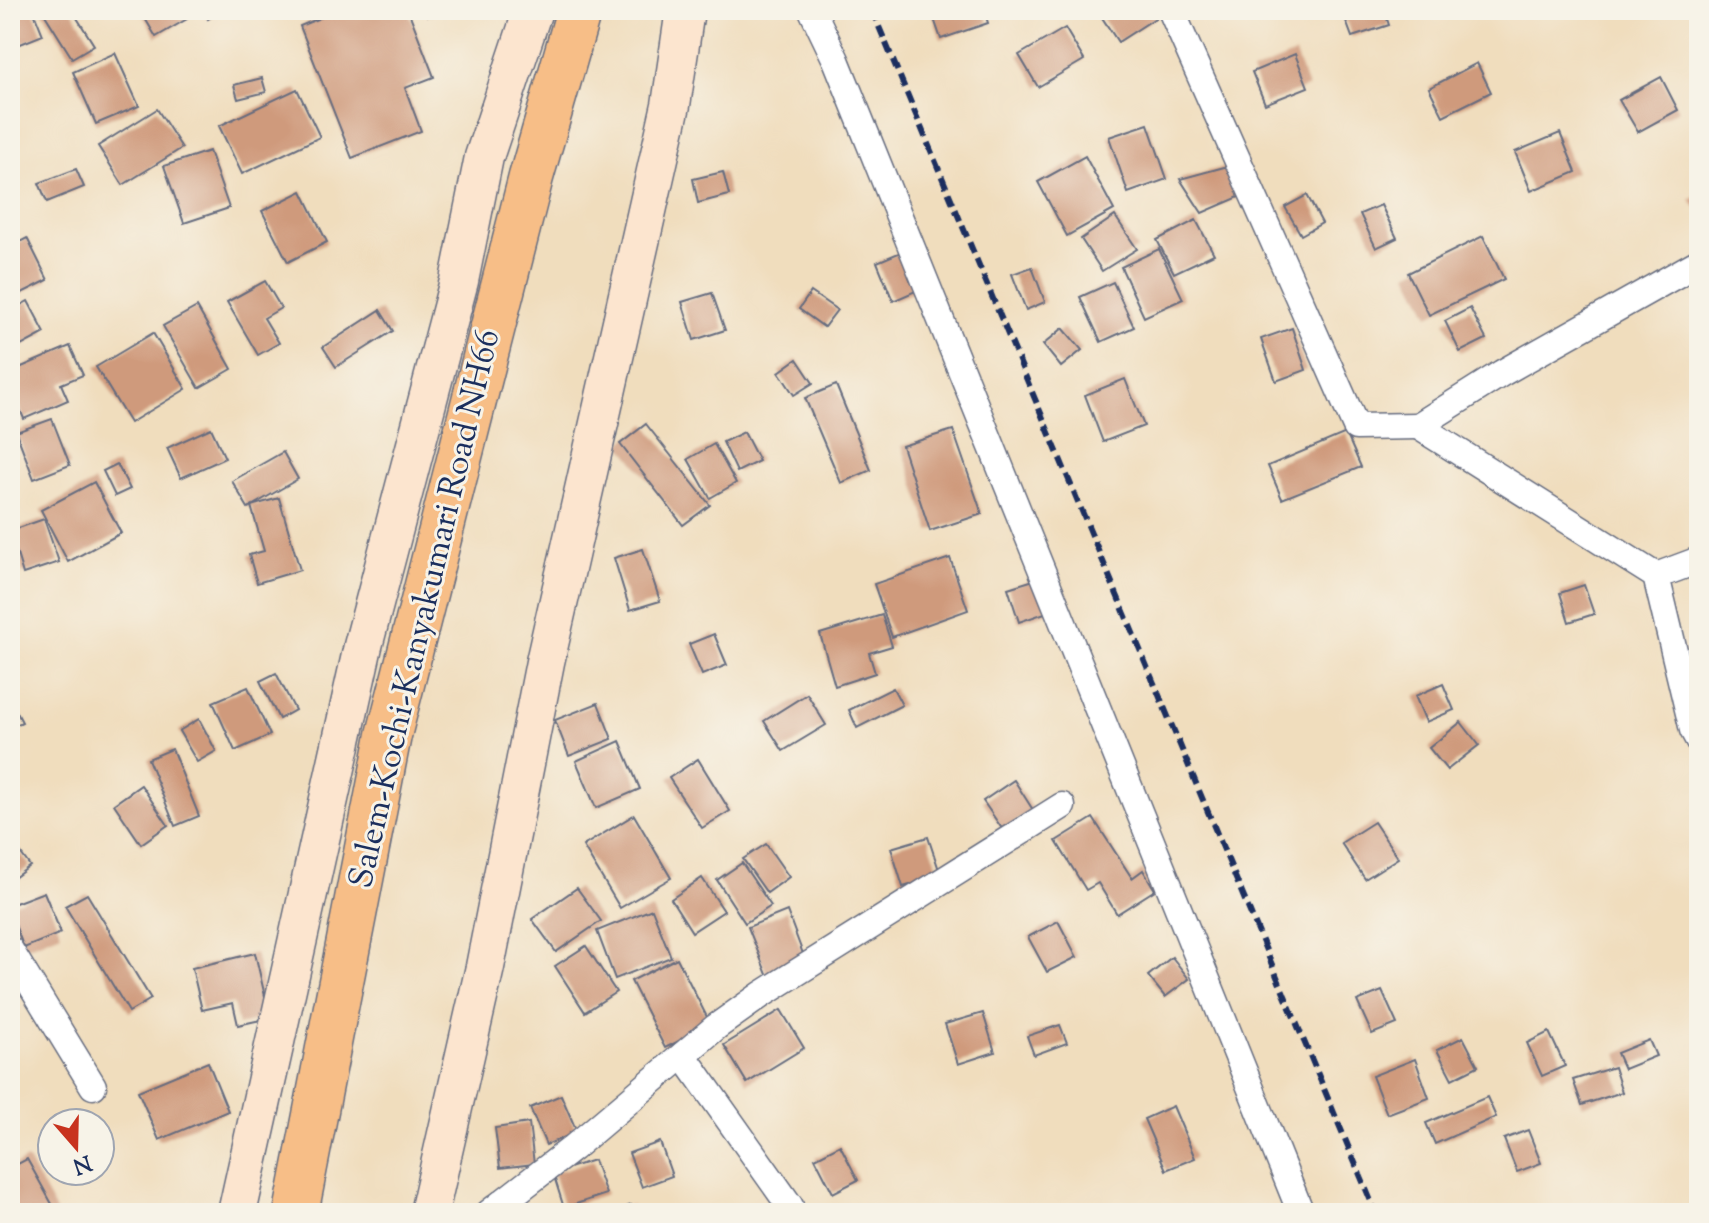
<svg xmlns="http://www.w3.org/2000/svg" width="1709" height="1223" font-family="'Sorts Mill Goudy',serif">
  <rect width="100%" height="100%" fill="#f7f3e8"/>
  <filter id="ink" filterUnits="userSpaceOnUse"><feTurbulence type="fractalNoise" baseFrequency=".0125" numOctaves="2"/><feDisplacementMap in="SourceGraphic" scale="16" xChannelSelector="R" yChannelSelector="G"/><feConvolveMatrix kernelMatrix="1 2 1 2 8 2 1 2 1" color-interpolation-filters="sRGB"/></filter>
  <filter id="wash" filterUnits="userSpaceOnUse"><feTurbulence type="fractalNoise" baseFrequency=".006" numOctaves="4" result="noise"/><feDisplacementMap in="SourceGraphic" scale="32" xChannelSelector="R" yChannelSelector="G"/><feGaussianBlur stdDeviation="1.8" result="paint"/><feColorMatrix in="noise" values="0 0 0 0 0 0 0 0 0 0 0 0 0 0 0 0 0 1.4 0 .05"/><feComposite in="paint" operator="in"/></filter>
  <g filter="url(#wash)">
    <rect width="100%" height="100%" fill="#f0ddbd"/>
    <g id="blocks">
      <g fill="#cf9a7b">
        <path d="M10 10H33L43 35 18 45 10 26Z"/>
        <path d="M42 10H72L94 45 72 58Z"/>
        <path d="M140 10H181L187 19 156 37Z"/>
        <path d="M203 10H222L208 19Z"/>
        <path d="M339 10H408L434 77 405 88 421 131 352 158 300 26Z"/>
        <path d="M426 10H448V11L428 16Z"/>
        <path d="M931 10H984L988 23 941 39Z"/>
        <path d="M1111 10H1161L1163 13 1118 42 1101 16Z"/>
        <path d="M1342 10H1384L1389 25 1352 37Z"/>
        <path d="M1065 28 1084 60 1038 87 1019 55Z"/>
        <path d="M115 53 139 106 96 124 73 72Z"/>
        <path d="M1295 54 1308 87 1265 104 1252 72Z"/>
        <path d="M1477 63 1491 92 1443 116 1429 88Z"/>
        <path d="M1661 77 1678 110 1638 132 1619 100Z"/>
        <path d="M262 78 266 92 238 99 234 85Z"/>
        <path d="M297 89 320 137 242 174 219 126Z"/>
        <path d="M157 109 182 148 123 185 98 146Z"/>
        <path d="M1148 124 1167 179 1128 193 1109 137Z"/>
        <path d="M1560 133 1576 172 1531 191 1515 152Z"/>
        <path d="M209 151 229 208 184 223 164 166Z"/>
        <path d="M1085 156 1114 210 1067 236 1038 182Z"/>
        <path d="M1228 166 1239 197 1202 213 1180 179Z"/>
        <path d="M76 169 84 187 47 202 39 183Z"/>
        <path d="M723 172 729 195 698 203 693 179Z"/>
        <path d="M302 191 327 242 288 262 262 211Z"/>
        <path d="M1699 193V213L1690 199Z"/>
        <path d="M1307 195 1322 223 1301 235 1285 207Z"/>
        <path d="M1381 205 1397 238 1376 248 1360 214Z"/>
        <path d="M1115 216 1137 249 1102 271 1081 239Z"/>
        <path d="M1196 220 1214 254 1174 273 1157 240Z"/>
        <path d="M1483 236 1504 279 1429 315 1408 273Z"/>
        <path d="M27 238 48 280 10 299V247Z"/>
        <path d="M1159 249 1183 299 1144 317 1121 267Z"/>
        <path d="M901 252 918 290 893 301 877 262Z"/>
        <path d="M1032 267 1045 302 1026 310 1012 274Z"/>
        <path d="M265 281 281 308 264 318 279 343 258 355 227 302Z"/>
        <path d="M1113 282 1134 327 1101 342 1080 297Z"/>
        <path d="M811 292 837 310 824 327 799 309Z"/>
        <path d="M712 293 725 330 694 340 682 302Z"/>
        <path d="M28 301 45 333 21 346 10 327V311Z"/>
        <path d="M197 307 232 369 199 388 163 326Z"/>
        <path d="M1470 308 1486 339 1460 352 1445 321Z"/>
        <path d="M380 310 393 331 336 367 323 347Z"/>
        <path d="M1063 328 1082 350 1061 367 1043 345Z"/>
        <path d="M1292 328 1306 370 1276 381 1261 339Z"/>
        <path d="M153 333 186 389 130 423 96 367Z"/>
        <path d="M70 346 83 375 61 384 68 400 24 419 10 386V372Z"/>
        <path d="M797 359 813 383 794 395 779 372Z"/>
        <path d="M1125 379 1144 426 1103 442 1085 395Z"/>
        <path d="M836 385 871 470 841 483 805 398Z"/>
        <path d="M52 419 70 465 34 479 16 432Z"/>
        <path d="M646 424 710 505 683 525 620 444Z"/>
        <path d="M211 428 225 458 181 478 167 448Z"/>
        <path d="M953 430 982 514 930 531 902 446Z"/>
        <path d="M744 432 759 461 737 472 723 442Z"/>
        <path d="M1346 433 1361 467 1282 499 1268 466Z"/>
        <path d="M714 444 736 483 710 498 688 459Z"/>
        <path d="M283 452 298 479 248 508 232 481Z"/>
        <path d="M117 464 130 489 115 496 103 471Z"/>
        <path d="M94 482 121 533 68 562 41 510Z"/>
        <path d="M279 498 300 570 257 583 249 555 264 551 251 506Z"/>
        <path d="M44 519 59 562 23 574 10 531Z"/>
        <path d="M643 549 660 601 630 610 614 558Z"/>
        <path d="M950 558 968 610 892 637 874 584Z"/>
        <path d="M1037 579 1048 612 1019 622 1008 588Z"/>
        <path d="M1584 585 1594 614 1569 622 1560 593Z"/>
        <path d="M882 615 892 646 869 653 875 673 835 686 820 634Z"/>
        <path d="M714 634 727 665 702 675 689 644Z"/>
        <path d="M276 673 295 710 279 719 260 681Z"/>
        <path d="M1443 684 1454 710 1426 722 1415 696Z"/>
        <path d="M248 687 270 735 235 751 213 702Z"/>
        <path d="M893 688 902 705 857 728 849 710Z"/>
        <path d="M807 694 826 725 783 751 764 721Z"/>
        <path d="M10 699 22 722 10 728Z"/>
        <path d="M598 703 612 739 569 756 555 720Z"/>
        <path d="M199 719 216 751 197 762 179 731Z"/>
        <path d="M1461 722 1479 745 1447 770 1429 748Z"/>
        <path d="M620 741 640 789 596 808 576 761Z"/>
        <path d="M172 749 199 816 175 826 148 759Z"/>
        <path d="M698 759 730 811 702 828 669 778Z"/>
        <path d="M1014 780 1033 810 1003 830 983 801Z"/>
        <path d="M141 785 168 825 141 844 114 804Z"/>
        <path d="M634 815 671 878 620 908 583 846Z"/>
        <path d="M1093 818 1132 878 1143 870 1155 890 1117 914 1098 883 1086 890 1056 841Z"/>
        <path d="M1374 822 1398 858 1365 879 1341 843Z"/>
        <path d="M928 837 941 876 903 887 891 848Z"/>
        <path d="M14 844 30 866 10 881V847Z"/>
        <path d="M766 844 789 877 767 893 743 859Z"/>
        <path d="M742 863 771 906 745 923 717 880Z"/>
        <path d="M702 878 724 911 692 932 671 899Z"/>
        <path d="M577 888 601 921 556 952 532 919Z"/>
        <path d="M44 892 61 933 24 948 10 912V905Z"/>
        <path d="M87 894 151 999 129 1012 65 906Z"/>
        <path d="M652 909 671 957 615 979 597 931Z"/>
        <path d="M787 911 806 962 768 977 748 927Z"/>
        <path d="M1058 921 1077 957 1047 972 1028 937Z"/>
        <path d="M586 946 616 992 585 1012 555 966Z"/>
        <path d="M255 953 270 1018 238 1025 233 1003 202 1010 192 968Z"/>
        <path d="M1172 957 1189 979 1165 997 1148 976Z"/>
        <path d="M677 958 711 1025 665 1048 631 981Z"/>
        <path d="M1382 991 1397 1024 1372 1034 1357 1001Z"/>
        <path d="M781 1010 804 1048 747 1083 724 1045Z"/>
        <path d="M983 1013 995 1052 958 1064 945 1024Z"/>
        <path d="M1060 1025 1067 1043 1034 1055 1027 1036Z"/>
        <path d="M1549 1032 1565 1066 1542 1076 1527 1043Z"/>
        <path d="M1463 1037 1478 1066 1452 1079 1437 1050Z"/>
        <path d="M1649 1040 1656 1056 1624 1069 1617 1053Z"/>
        <path d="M1415 1059 1429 1098 1387 1114 1372 1076Z"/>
        <path d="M208 1062 228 1111 159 1140 138 1091Z"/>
        <path d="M1614 1067 1622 1092 1582 1105 1573 1080Z"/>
        <path d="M561 1095 577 1132 546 1145 530 1108Z"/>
        <path d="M1487 1097 1496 1117 1435 1144 1426 1123Z"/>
        <path d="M1173 1106 1195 1158 1166 1170 1144 1119Z"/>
        <path d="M529 1123 534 1164 500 1168 495 1128Z"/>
        <path d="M1528 1130 1541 1163 1517 1172 1504 1139Z"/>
        <path d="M660 1142 672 1176 642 1187 629 1153Z"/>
        <path d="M840 1145 858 1180 833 1193 815 1158Z"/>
        <path d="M27 1159 57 1213H10V1168Z"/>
        <path d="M594 1160 606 1194 564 1208 553 1173Z"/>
        <path d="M631 1205 635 1213H612Z"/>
      </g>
    </g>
  </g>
  <g filter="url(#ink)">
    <use href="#blocks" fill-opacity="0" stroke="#666c7f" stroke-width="2"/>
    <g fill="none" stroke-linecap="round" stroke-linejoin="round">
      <defs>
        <g id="street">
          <path d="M812 10 836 60 1301 1213"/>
          <path d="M1171 10 1356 427 1418 426"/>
          <path d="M1699 262 1502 373 1418 426 1656 576 1693 730 1699 741"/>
          <path d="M1656 576 1699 560"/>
          <path d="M10 950 93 1086"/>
          <path d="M683 1055 790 1206"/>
          <path d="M489 1213 573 1148 716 1027 761 995 1062 806"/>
        </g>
        <g id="secondary">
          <path d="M237 1213 363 646 459 281 484 157 533 10"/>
          <path d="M429 1213 485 967 545 662 671 105 685 10"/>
        </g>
        <path id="highway" d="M296 1213 389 735 531 177 579 10"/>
      </defs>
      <use href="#street" stroke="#666c7f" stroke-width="29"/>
      <use href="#secondary" stroke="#666c7f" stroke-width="41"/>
      <use href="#highway" stroke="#666c7f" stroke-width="47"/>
      <use href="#street" stroke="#fff" stroke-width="26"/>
      <use href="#secondary" stroke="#fce5cf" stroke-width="38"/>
      <use href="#highway" stroke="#f7be87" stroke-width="44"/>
      <path stroke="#1b2f5e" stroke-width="6" stroke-dasharray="12 6" stroke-linecap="butt" d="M872 10 1376 1213"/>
    </g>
  </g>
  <g text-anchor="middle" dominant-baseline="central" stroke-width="6" stroke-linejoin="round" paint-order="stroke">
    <g font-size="34" fill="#1b2f5e" stroke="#f7f3e8">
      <text transform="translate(426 609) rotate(-77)">Salem-Kochi-Kanyakumari Road NH66</text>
    </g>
  </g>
  <rect width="1709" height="1223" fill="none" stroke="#f7f3e8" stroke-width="40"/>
  <g transform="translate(76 1147) rotate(160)"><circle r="38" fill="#f7f3e8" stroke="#9fa5b1" stroke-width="2"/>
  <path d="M0-6L14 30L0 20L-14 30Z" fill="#c8321e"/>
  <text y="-12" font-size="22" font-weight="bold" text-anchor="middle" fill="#1b2f5e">N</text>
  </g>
</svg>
